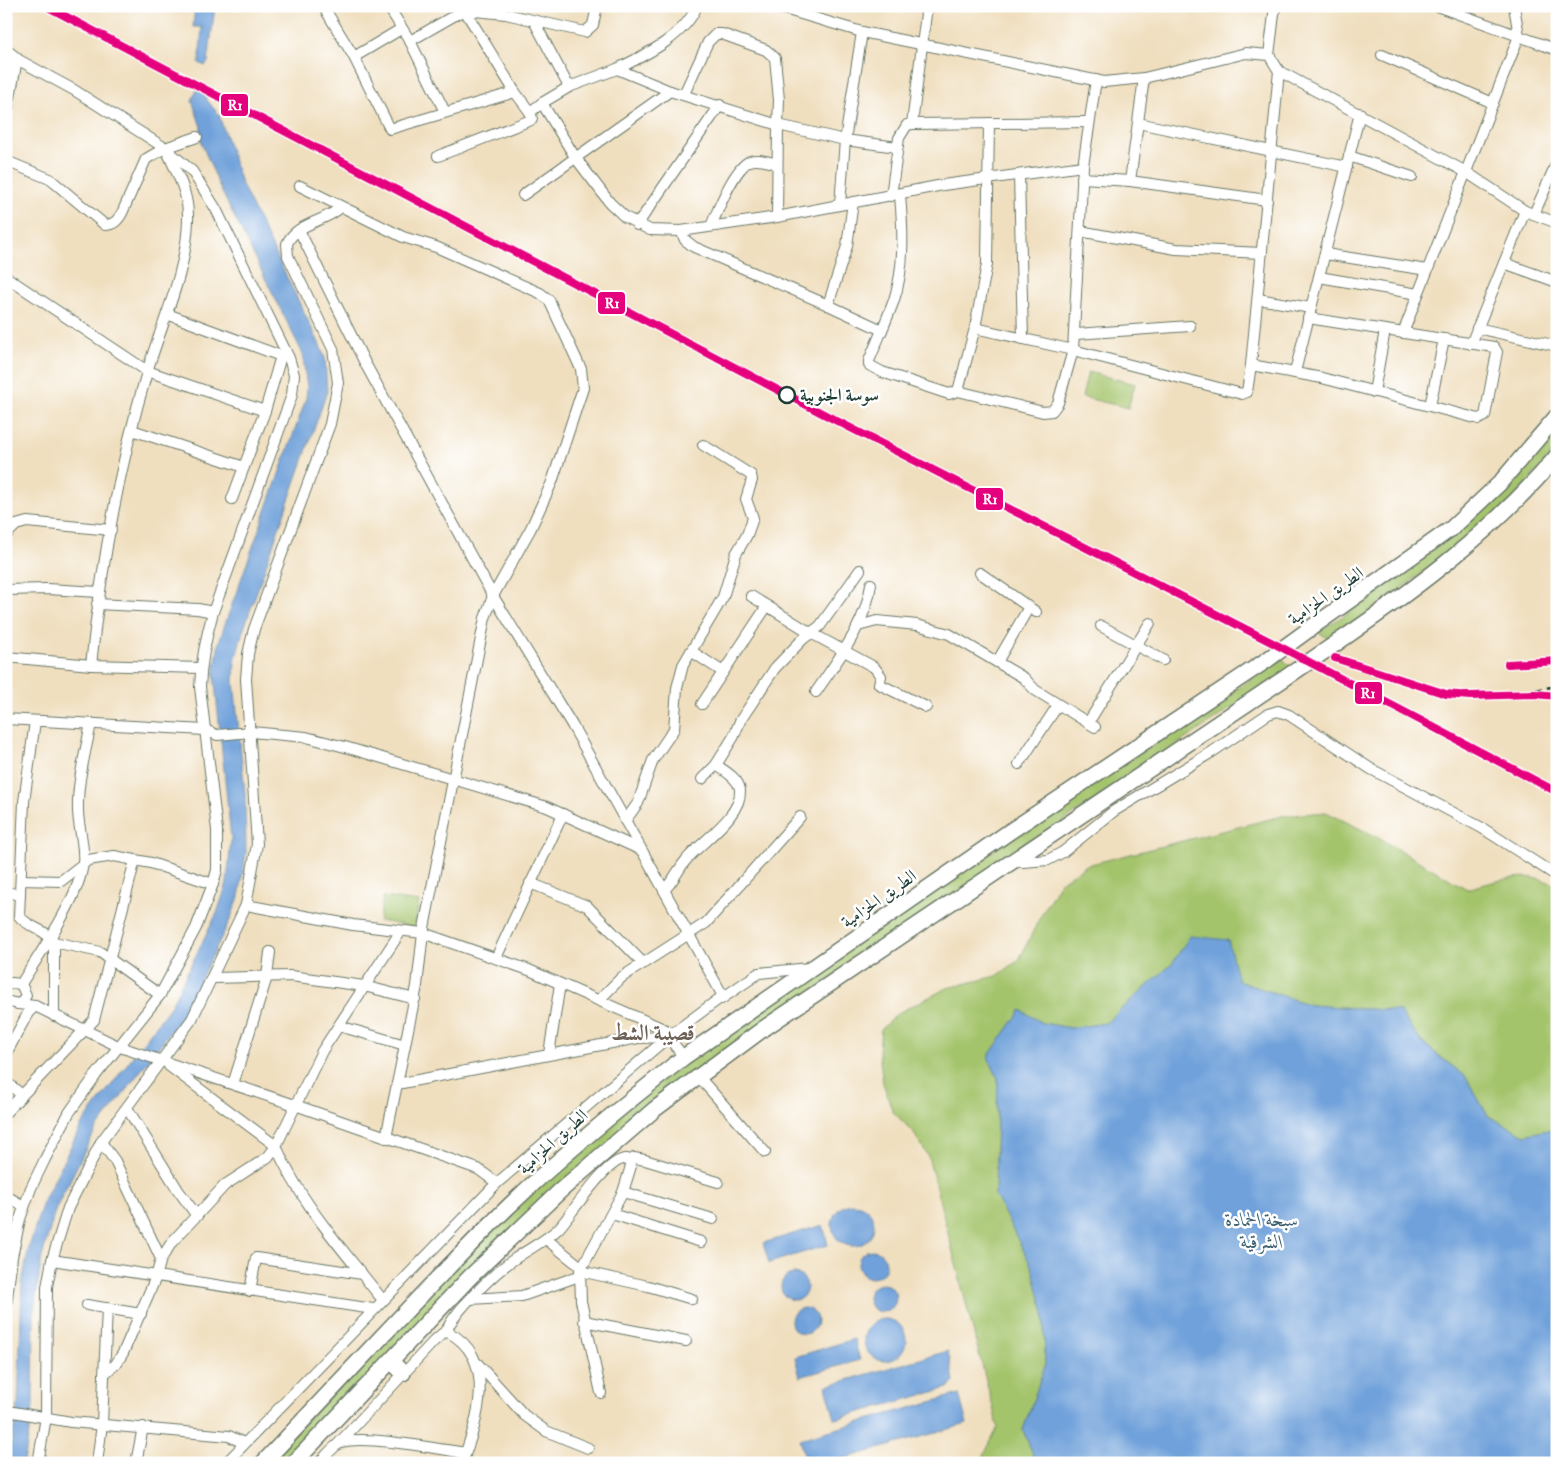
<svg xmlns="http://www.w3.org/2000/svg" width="1563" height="1469" font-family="'IM FELL Double Pica',Amiri,serif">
  <rect width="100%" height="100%" fill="#fff"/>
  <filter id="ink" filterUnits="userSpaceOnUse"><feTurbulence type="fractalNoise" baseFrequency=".02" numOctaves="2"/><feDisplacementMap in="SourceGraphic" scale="10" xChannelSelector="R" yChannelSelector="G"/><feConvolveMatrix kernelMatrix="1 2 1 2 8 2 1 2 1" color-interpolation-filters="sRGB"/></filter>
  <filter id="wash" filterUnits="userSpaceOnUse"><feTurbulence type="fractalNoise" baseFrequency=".0096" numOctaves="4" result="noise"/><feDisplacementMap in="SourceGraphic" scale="20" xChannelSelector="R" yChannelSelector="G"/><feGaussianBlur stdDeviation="1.12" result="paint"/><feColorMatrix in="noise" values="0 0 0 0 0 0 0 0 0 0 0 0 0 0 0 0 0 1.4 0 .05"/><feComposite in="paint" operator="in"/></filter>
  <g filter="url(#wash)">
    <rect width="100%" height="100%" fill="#f0dfbf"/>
    <g fill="#a4c46c" stroke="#628050">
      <path d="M1088 372 1135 384 1128 408 1082 397Z"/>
      <path d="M1557 427V448L1523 488 1478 532 1331 640 1318 632 1372 597 1463 526Z"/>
      <path d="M1282 659 1292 667 712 1059 475 1265 286 1463H265L433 1287 593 1136 703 1048 1019 833Z"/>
      <path d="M1326 812 1375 836 1467 889C1498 881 1527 869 1557 886V1128L1525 1135 1488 1116 1465 1076 1422 1042 1399 1011 1310 1005 1237 981 1190 936 1172 964 1106 1023 1071 1028 1042 1023 1021 1010 988 1057 998 1078 995 1195 1032 1267 1044 1313 1045 1366 1023 1430 1033 1454 1031 1463H980L998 1427 928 1156 913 1132 893 1112 883 1083 879 1052 881 1029 898 1013 947 988 997 976 1019 960 1040 917 1060 882 1087 865 1282 816Z"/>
      <path d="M383 897 419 902 415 927 379 921Z"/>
    </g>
    <g fill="#6fa1da" stroke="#476f87">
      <path d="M195 6H215L208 62 205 66 199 63 202 27H193Z"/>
      <path d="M197 90 205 93 207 100 219 115 241 183 319 343 325 358 327 392 243 631 235 661 234 681 245 794 246 853 239 897 230 920 183 1015 95 1131 56 1208 42 1257 34 1310 33 1407 25 1457 23 1463H8L18 1405 22 1282 29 1247 43 1202 82 1124 170 1007 217 913 227 883 231 838 214 674 219 642 225 624 306 399 307 387 302 352 221 190 201 142V127L192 100Z"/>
      <path d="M1190 936 1228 940 1238 981 1310 1005 1399 1011 1422 1043 1465 1076 1488 1116 1525 1135 1557 1128V1463H1031L1033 1454 1023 1430 1045 1366 1044 1313 1032 1267 995 1195 998 1078 988 1057 1021 1010 1042 1023 1071 1028 1106 1023 1172 964Z"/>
      <circle cx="853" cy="1225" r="21"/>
      <path d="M823 1225 828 1245 769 1263 763 1243Z"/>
      <circle cx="872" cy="1264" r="14"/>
      <circle cx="794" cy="1287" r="13"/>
      <circle cx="882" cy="1298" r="14"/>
      <circle cx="804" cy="1321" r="13"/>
      <circle cx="885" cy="1340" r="21"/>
      <path d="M854 1339 860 1360 800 1377 795 1357Z"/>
      <path d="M948 1351 954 1381 948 1388 835 1419 826 1386Z"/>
      <path d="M959 1394 967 1424 828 1463H806L800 1439Z"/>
    </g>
  </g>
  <g filter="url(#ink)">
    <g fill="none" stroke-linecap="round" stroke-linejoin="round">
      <defs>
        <g id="minor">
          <path d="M323 6 354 57 390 129 515 92"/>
          <path d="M388 6 410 41 445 112"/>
          <path d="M462 6 515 92 530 112 542 103 575 157 610 203 625 217 650 230 681 231 777 217 943 185 1083 166"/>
          <path d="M774 6 862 32 1104 82 1144 78 1246 53 1269 55 1279 71 1466 172 1525 211 1557 223"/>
          <path d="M1437 6 1557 50"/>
          <path d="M535 23 569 87"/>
          <path d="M410 41 464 10 506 14 585 32 593 25 597 6"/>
          <path d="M1269 55 1275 6"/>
          <path d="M1382 55 1493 103"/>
          <path d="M354 57 401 29"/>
          <path d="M617 69C645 55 684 37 697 6"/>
          <path d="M684 94 708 42 716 34H722L766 50 775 58 779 100 778 125 845 140 897 147"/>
          <path d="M542 103 569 87 617 69 670 91 778 125 777 217"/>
          <path d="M1138 123 1347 167"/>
          <path d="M912 124 1089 122"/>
          <path d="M165 148 197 137"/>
          <path d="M438 156 531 120 532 118 530 112"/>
          <path d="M1349 156 1412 177"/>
          <path d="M6 161 50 179 105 225C114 225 118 220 122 213L146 159 165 148 74 90 15 58"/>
          <path d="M1019 175 1023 339"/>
          <path d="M1082 178 1130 181 1267 200"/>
          <path d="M1130 181 1144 78"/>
          <path d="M300 186 403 237 436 247 540 293 549 300 581 369 583 388 552 482 531 528 493 596 485 618 423 933 417 986 386 1138"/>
          <path d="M523 195 670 91"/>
          <path d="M900 195C903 229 905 267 894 300 887 320 877 341 869 361V365L882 372 949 394 958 391 1043 412 1052 411 1058 403 1073 350 1083 166 1096 80"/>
          <path d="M891 196 899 138 907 125 912 124 927 6"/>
          <path d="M853 202 847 246 828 305 882 330"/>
          <path d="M840 204 845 140 862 32"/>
          <path d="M1534 214 1557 162"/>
          <path d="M637 225 720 105"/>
          <path d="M711 226C718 210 734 168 750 161 758 158 769 162 777 164"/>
          <path d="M681 231 685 240 694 247 828 305"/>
          <path d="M1080 231 1176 249 1262 253"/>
          <path d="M1325 254 1427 270"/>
          <path d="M1504 263 1557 282"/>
          <path d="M6 277 147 371 265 411"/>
          <path d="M1319 277 1418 294"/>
          <path d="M1258 299 1311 308"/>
          <path d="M167 314 281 356 265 411 232 499"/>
          <path d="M975 328 1073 350 1242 394 1247 392 1251 365 1279 71"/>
          <path d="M1477 328 1557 346"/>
          <path d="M1403 333 1519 36 1514 6"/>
          <path d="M1076 334 1190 326"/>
          <path d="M1471 344 1525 211"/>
          <path d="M1251 365 1322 378 1479 419 1485 416 1497 352 1494 347 1308 318"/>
          <path d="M1295 372 1360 113"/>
          <path d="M958 391 975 328 987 264 989 123"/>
          <path d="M1374 392 1385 330"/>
          <path d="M1430 406 1444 339"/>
          <path d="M132 430 244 467"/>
          <path d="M6 535 16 525 27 522 111 530"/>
          <path d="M980 573 1036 612"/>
          <path d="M6 590 47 589 99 592"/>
          <path d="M751 596 811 633 874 667 881 676 879 684 926 707"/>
          <path d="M97 604 198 609 213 612"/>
          <path d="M858 626 877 621 917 625 949 634 1024 678 1035 690 1095 727"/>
          <path d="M1101 626 1163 660"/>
          <path d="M691 651 723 672"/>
          <path d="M6 657 91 665 201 668"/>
          <path d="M997 662 1029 607"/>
          <path d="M91 665C101 566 119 467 147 372 162 322 187 272 188 219 189 194 177 173 167 151"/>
          <path d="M816 692C838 659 866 625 871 584"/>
          <path d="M702 704 767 606"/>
          <path d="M6 719 205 730 217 735 251 732 306 737 345 747 547 807 641 850"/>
          <path d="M35 721 24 802 19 916C28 928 46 929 54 942V1016"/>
          <path d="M1088 723 1150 623"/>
          <path d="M1019 764 1058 705"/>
          <path d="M702 779 716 765 734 736 740 721 775 668 803 639 820 626 860 570"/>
          <path d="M625 821 638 803 653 760 674 729 677 688 683 665 723 597 736 554 747 535 753 518 746 499 752 480 751 475 703 445"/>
          <path d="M1018 858 1023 862 1048 860 1063 852 1114 811 1212 752 1268 714 1278 711 1289 715 1371 769 1482 828 1557 876"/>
          <path d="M21 880 61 881 88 860 114 856 151 863 213 884"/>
          <path d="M530 883 587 906 643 963"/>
          <path d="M664 890C674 881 678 869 687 859 702 841 742 816 740 790 739 779 725 771 716 765"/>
          <path d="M6 892 20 895"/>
          <path d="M246 905 353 925 423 933 529 970 673 1033"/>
          <path d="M54 942 100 952 160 995"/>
          <path d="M496 958 563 814"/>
          <path d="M213 978 291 976 364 986 415 999"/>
          <path d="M21 984C40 953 79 899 83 863 85 845 78 827 78 810 77 781 86 751 91 723"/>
          <path d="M6 986 12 983 21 984 26 995 23 1001 18 1004 6 1001"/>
          <path d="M721 999 759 973 809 968"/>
          <path d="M599 1000 622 977 706 923 800 817"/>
          <path d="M18 1004 35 1006 120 1047 295 1105 478 1169 497 1183"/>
          <path d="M339 1026 405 1045"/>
          <path d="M6 1054 28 1013 35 1006"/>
          <path d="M549 1054 560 984"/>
          <path d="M169 1066 276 1146C300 1203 344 1251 382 1299"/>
          <path d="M698 1076 765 1152"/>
          <path d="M6 1082 22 1095"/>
          <path d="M233 1084 267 977 270 952"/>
          <path d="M397 1084 638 1038 668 1037 684 1057"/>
          <path d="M127 1108 178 1190 197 1216"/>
          <path d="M6 1112 94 1020 135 860"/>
          <path d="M101 1142 115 1161 161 1259"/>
          <path d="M630 1161 634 1158 645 1160 718 1182"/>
          <path d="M623 1192 713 1219"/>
          <path d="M6 1196 24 1206"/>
          <path d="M612 1214 701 1242"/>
          <path d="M546 1239 581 1267"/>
          <path d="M52 1260 373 1309"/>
          <path d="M580 1271 648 1286 692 1299"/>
          <path d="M250 1291 256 1258 362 1274"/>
          <path d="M471 1299 522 1296 579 1276"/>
          <path d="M87 1305 141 1314"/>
          <path d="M6 1306 12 1257 20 1219 31 1188 45 1159 69 1113 96 1075 160 995 196 928 213 884 217 870V830L200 687C201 661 206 637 213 612L292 395 294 375 289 358 216 209 192 171 165 148"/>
          <path d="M584 1321 686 1341"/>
          <path d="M446 1332C453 1312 497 1270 516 1258 530 1248 547 1240 559 1228 572 1214 608 1156 627 1159L631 1166 623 1192 580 1271 581 1301 601 1393"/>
          <path d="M478 1364 524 1415 546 1431 588 1448"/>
          <path d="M104 1374 116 1364 123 1353 156 1277 161 1259 172 1242 225 1185 268 1157 276 1146 322 1051 401 931"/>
          <path d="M8 1411 71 1422 229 1436 244 1443"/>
          <path d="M338 1444 434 1341 443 1333 448 1332C499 1359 477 1422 462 1463"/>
          <path d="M38 1463 46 1417 47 1287 52 1260 68 1208 101 1142 192 1019 246 905 257 844 246 679 248 654 254 629 330 424 338 383 333 349 288 256 287 244C295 223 326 222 341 207"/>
          <path d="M97 1463 102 1424 107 1308"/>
          <path d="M136 1463 143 1427"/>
          <path d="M226 1463 497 1183 673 1033 723 996 572 725 493 596 366 365 299 230"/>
          <path d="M319 1463C325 1457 334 1445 342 1442 365 1435 439 1449 465 1453"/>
        </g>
        <path id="major" d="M6 52 15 59 6 108"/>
        <g id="highway">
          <path d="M1315 625 1452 528 1499 484 1557 416"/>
          <path d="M1338 642C1418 587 1494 531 1557 456"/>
          <path d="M391 1361 403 1373"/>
          <path d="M263 1463C344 1378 422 1291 506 1209 562 1155 623 1105 684 1057L1009 832 1267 660"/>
          <path d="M294 1463 470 1277 560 1191 655 1109 763 1029 1291 674"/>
        </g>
      </defs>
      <use href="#minor" stroke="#687665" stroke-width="12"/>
      <use href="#major" stroke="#687665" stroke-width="16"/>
      <use href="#highway" stroke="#687665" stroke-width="18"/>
      <use href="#minor" stroke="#fff" stroke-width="10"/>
      <use href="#major" stroke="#fff" stroke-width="14"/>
      <use href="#highway" stroke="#fff" stroke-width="15"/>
      <g stroke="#1f3d34" stroke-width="2.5" stroke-dasharray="8 4" stroke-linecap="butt">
        <path d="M46 6 837 421 1273 643 1557 792"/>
        <path d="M1335 658 1446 694 1470 696 1535 694 1557 696"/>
        <path d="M1508 664 1557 661"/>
        <path d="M1535 690 1557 686"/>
      </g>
      <defs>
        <g id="highway-bridge">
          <path d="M1267 660 1315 625"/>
          <path d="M1291 674 1338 642"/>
        </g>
      </defs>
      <use href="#highway-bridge" stroke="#687665" stroke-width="18" stroke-linecap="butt"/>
      <use href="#highway-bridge" stroke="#fff" stroke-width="15"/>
      <defs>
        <g id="rail-1">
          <path d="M46 6 837 421 1273 643 1557 792"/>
          <path d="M1335 658 1446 694 1470 696 1535 694 1557 696"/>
          <path d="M1508 664 1557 661"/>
        </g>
      </defs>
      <use href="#rail-1" stroke="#fff" stroke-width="11"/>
      <use href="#rail-1" stroke="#e5007d" stroke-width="8"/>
    </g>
  </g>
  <circle fill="#fff" stroke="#1f3d34" stroke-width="2.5" cx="787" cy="395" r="8"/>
  <g text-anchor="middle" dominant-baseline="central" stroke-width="5" stroke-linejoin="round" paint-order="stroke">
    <g font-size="18" font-weight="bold" fill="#1f3d34" stroke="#fff" text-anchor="start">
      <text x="800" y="395">سوسة الجنوبية</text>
    </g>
    <g font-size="18" fill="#1f3d34" stroke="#fff">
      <text transform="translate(1326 596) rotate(-35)">الطريق الحزامية</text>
      <text transform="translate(879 899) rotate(-35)">الطريق الحزامية</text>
      <text transform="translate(553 1142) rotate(-42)">الطريق الحزامية</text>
    </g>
    <g font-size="19" font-style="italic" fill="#3b606e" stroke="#fff">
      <text x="1262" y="1220">سبخة الحمادة<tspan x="1262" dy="22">الشرقية</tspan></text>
    </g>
    <g font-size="22" font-weight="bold" fill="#6d6156" stroke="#fff">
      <text x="653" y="1033">قصيبة الشط</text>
    </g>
  </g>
  <g stroke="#fff" stroke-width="2">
    <rect x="220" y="93" width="29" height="24" rx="5" fill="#e5007d"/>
    <rect x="597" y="291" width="29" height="24" rx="5" fill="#e5007d"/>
    <rect x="975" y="487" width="29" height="24" rx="5" fill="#e5007d"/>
    <rect x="1354" y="681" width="29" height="24" rx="5" fill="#e5007d"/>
  </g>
  <g font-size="14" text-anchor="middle" font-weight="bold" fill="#fff">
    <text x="235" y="110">R1</text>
    <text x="612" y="308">R1</text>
    <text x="990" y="504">R1</text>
    <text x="1368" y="698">R1</text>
  </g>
  <rect width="1563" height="1469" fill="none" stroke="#fff" stroke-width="25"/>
</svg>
